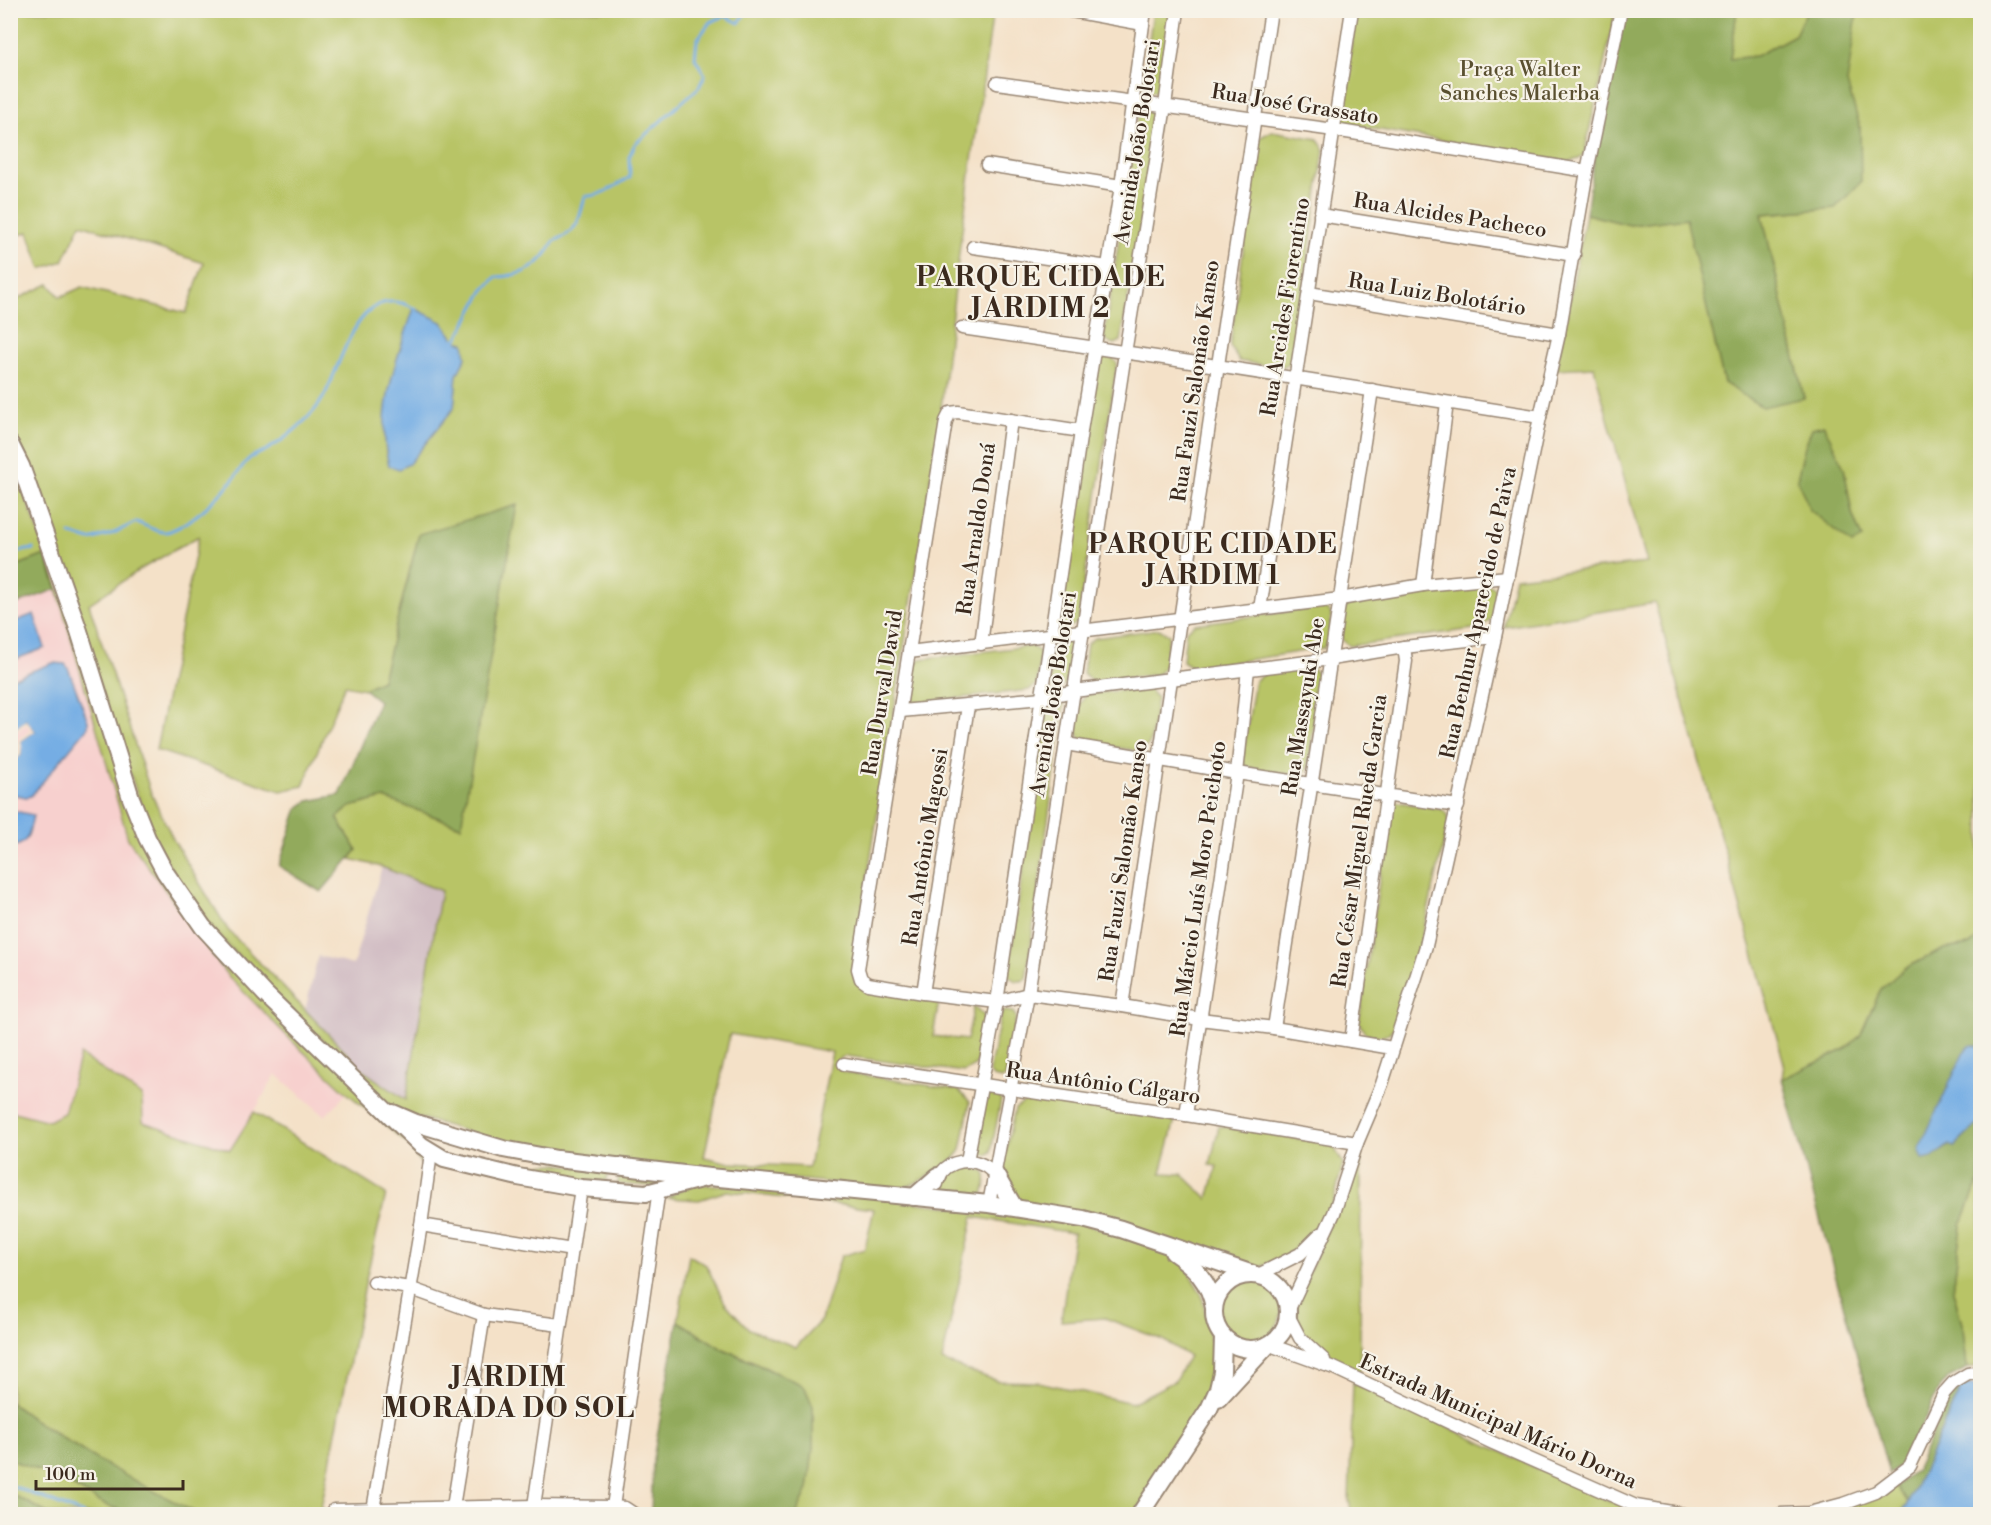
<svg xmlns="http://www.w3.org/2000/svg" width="1991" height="1525" font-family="'Libre Bodoni',serif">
  <rect width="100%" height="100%" fill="#f7f3e8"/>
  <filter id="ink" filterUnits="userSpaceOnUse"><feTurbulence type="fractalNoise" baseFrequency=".0167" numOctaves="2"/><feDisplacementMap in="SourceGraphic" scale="12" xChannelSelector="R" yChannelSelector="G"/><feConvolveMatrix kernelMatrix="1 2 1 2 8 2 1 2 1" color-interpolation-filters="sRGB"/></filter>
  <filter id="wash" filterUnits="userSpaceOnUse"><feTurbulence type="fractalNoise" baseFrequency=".008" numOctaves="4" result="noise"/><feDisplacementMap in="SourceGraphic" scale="24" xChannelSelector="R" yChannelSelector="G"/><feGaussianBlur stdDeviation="1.35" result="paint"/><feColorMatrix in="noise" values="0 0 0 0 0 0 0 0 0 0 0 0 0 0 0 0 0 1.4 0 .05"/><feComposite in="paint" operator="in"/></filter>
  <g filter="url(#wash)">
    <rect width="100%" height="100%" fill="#f4e1c8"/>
    <path fill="#f7d0ce" d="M57 589 128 839 227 975 293 1042 347 1093 325 1116 276 1074 254 1112 230 1150 143 1122 81 1055 64 1113 50 1121 11 1111V606Z"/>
    <path fill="#d2bec4" d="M382 867 441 891 406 1100 365 1072 305 1011 318 956 353 965Z"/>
    <g fill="#b8c466" stroke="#7a7742" stroke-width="1.5" fill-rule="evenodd">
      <path d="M10 11H993L960 245 941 409 945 410 940 420 853 968 855 981 863 989 939 1001 933 1036 967 1040 974 1006 986 1018 976 1065 964 1072 846 1056 840 1058 838 1066 843 1072 958 1090 970 1102 961 1150C952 1165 916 1184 900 1189L556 1157 396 1111 205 925 151 834 23 465 10 436 11 302 49 284 60 297 82 287 186 313 204 263 81 224 63 261 41 269 28 232 11 237ZM442 322 466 356 457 375 454 408 409 463 386 455C383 413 389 382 402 343ZM419 534 460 826 384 798 350 807 337 818 357 850 350 859 382 867 441 891 406 1100 365 1072 228 930 174 841 151 793 89 604 141 569 199 536 156 750 281 791 303 786 345 685 364 689 382 680ZM730 1034 832 1052 809 1167 730 1163 704 1157Z"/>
      <path d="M1153 11H1173L1163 87 1157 92 1147 90 1143 84Z"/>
      <path d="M1356 11H1616L1584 154 1579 159 1567 162 1346 124 1341 114Z"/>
      <path d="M1737 11H1807L1795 35 1756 56 1729 59Z"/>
      <path d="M1856 11H1980V936L1970 945 1944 949 1881 989 1860 1036 1844 1050 1782 1079 1784 1063 1655 603 1504 627 1515 577 1647 563 1594 367 1556 369 1586 214 1630 225 1687 218 1724 383 1804 398 1762 214 1835 208 1860 127 1846 83ZM1844 468 1852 513 1862 539 1797 479Z"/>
      <path d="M1144 111H1154L1158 116 1121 341 1115 344 1108 342 1104 337 1138 116Z"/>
      <path d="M1272 131 1318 139 1324 150 1293 361 1280 368 1239 361 1230 346 1259 138Z"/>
      <path d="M1102 357 1113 359 1117 363 1078 622C1072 627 1067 628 1060 622L1098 364Z"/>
      <path d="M10 453 162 874 424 1154 421 1164 409 1145 347 1093 293 1042 227 975 128 839 57 589 45 555 11 568Z"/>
      <path d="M1483 584 1492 586 1498 592 1493 618 1480 628 1350 646 1340 638 1343 610 1352 603Z"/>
      <path d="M1323 607 1331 613 1329 639 1324 648 1194 668 1183 661 1186 631 1195 624Z"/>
      <path d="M1159 629 1169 635 1164 668 1158 674 1093 683 1083 673 1087 644 1095 638Z"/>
      <path d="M1068 641 1073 646 1067 682 1062 686 1054 687 1050 681 1056 647 1059 642Z"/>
      <path d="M1031 646 1040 652 1037 684 1029 690 917 703 908 697 913 666 920 659Z"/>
      <path d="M1311 667 1320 676 1308 769 1299 776 1247 767 1242 761 1255 681 1266 672Z"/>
      <path d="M1147 688 1157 698 1150 743 1141 751 1083 743C1070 723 1072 712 1087 694Z"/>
      <path d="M1050 701H1062L1064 704 1026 979C1019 983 1014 981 1008 975L1046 707Z"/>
      <path d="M1397 802 1441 809 1448 815 1449 822 1420 944 1395 1026C1387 1039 1378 1037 1365 1033L1359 1023 1388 820 1391 808Z"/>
      <path d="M1005 1011 1013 1012 1016 1017 1006 1076 1002 1079 993 1077 989 1072 1001 1015Z"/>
      <path d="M80 1055 142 1096 143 1122 230 1150 254 1112 386 1194 367 1275 321 1508 324 1509 323 1513 325 1514H198L112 1470 30 1417 11 1403 10 1111 49 1121 64 1113Z"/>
      <path d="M990 1095H998L1001 1100 991 1152 987 1155 980 1154 976 1147 985 1100Z"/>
      <path d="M1032 1097 1175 1120 1161 1173 1182 1174 1208 1199 1217 1166 1210 1165 1219 1126 1332 1144 1343 1163C1339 1178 1336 1194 1331 1209 1319 1241 1285 1258 1255 1269L1017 1201 1005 1179 1004 1158 1015 1109Z"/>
      <path d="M1361 1148 1360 1374C1330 1359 1292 1339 1297 1301Z"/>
      <path d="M502 1161 523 1165 557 1164 603 1170 608 1175 606 1181H581L496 1167Z"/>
      <path d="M968 1167C992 1169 988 1179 982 1198L943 1195C943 1176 950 1171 968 1167Z"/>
      <path d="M624 1173 686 1180 654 1186 617 1184 620 1176Z"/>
      <path d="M1980 1178V1365L1967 1368 1963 1328 1953 1291 1961 1225Z"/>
      <path d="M695 1184 805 1189 1081 1223 1155 1246 1184 1264 1202 1295 1217 1375 1212 1390 1135 1514H796L808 1489 813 1449V1407L805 1388 753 1361 719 1347 678 1321 689 1255 706 1265 725 1303 749 1329 796 1347 821 1320 841 1256 865 1249 874 1209 727 1191 699 1200 667 1198 678 1191ZM973 1217 1074 1233 1061 1321 1105 1318 1163 1340 1189 1356 1175 1381 1132 1403 1038 1382 997 1381 942 1361Z"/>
      <circle cx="1250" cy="1310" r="31"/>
      <path d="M1353 1383 1590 1493 1634 1510 1658 1514H1352L1349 1501Z"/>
      <path d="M10 1460 59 1478 105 1505 133 1514H49L11 1494Z"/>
      <path d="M1896 1486 1908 1503 1900 1514H1813L1879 1496Z"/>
    </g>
    <g fill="#92aa5b" stroke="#666a3c" stroke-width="1.5">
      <path d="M1625 11H1737L1730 59 1756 56 1795 35 1807 11H1856L1857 13 1847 83 1860 127 1861 182 1835 208 1762 214 1804 398 1762 407 1724 383 1686 218 1630 225 1586 214 1592 172Z"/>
      <path d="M1824 425 1844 468 1852 513 1862 539 1852 544 1810 510 1797 479 1805 446 1812 428Z"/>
      <path d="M517 505 461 826 384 798 350 807 337 818 357 850 321 892 279 866 298 808 308 801 340 795 379 701 364 689 382 680 419 534Z"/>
      <path d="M45 555 57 589 11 606V568Z"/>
      <path d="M1980 936V1047L1933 1157 1950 1145 1954 1147 1980 1122V1178L1961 1225 1953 1291 1963 1328 1967 1368 1949 1378 1938 1390 1905 1462 1889 1474 1782 1079 1844 1050 1860 1036 1881 989 1905 968 1944 949 1970 945Z"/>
      <path d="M678 1321 719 1347 800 1384 805 1388 813 1407V1449L808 1489 796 1514H651L653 1459Z"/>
      <path d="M1962 1385 1908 1503 1896 1486 1915 1471 1949 1397Z"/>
      <path d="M10 1403C69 1447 134 1481 198 1514H133L105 1505 59 1478 11 1460Z"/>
      <path d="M11 1494 49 1514H11Z"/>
    </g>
    <g fill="#75ade4" stroke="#586c81" stroke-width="1.5">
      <path d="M414 308 442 322 456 341 464 343 466 357 457 375 454 408 409 464 399 469 389 466C375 412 397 358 414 308Z"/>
      <path d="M34 614 45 648 11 661V623Z"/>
      <path d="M53 663 65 664 68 668 88 721V727L31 796 26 797 11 794 10 765 21 755V741L35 731 26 720 13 731 11 729V679Z"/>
      <path d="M10 810 33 815C30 829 29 847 11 846Z"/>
      <path d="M1974 1045 1980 1047V1122L1954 1147 1949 1145 1933 1157 1923 1159 1919 1149 1964 1052 1969 1046Z"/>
      <path d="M1962 1385 1980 1386V1514H1900L1908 1503Z"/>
    </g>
    <path fill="#f4e1c8" d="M26 720 35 731 21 741 22 745 21 755 11 765 10 761 18 753V740L31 730 26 724 14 733 10 732 11 729 13 730Z"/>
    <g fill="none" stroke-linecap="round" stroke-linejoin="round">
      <g stroke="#75ade4" stroke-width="3">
        <path d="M454 339 456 341 483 291 496 277C525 276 541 266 554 241 579 231 579 220 585 196 601 197 617 185 630 177L629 157 635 144 699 87 705 75 695 58 697 40 710 22 725 16 739 23 747 10"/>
        <path d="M70 534 90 540 114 533 136 522C146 525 160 535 170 531 190 524 216 500 230 483 237 476 242 464 250 458 256 454 264 452 270 448 288 437 313 416 323 398 343 363 358 276 416 309"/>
        <path d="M10 553 33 549"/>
        <path d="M10 1485 83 1514"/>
      </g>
    </g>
  </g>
  <g filter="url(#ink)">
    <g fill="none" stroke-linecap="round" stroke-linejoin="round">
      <defs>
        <g id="street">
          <path d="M1066 10 1143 24"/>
          <path d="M997 83 1334 130 1587 171"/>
          <path d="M987 165 1121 186"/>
          <path d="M1320 215 1574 255"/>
          <path d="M973 247 1108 267"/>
          <path d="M1309 293 1559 334"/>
          <path d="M962 328 1217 366 1540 417"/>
          <path d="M1081 431 958 412 950 413 946 421 858 969 861 979 868 984 923 993 997 1002 1028 994 1122 1006 1200 1019 1274 1028 1392 1048"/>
          <path d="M1423 585 1447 403"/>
          <path d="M1260 609 1352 10"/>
          <path d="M981 644 1011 420"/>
          <path d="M909 652 1340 599 1423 585 1508 577"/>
          <path d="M901 711 1042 698 1074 691 1331 659 1404 647 1495 637"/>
          <path d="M1066 744 1237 773 1458 806"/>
          <path d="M923 993 968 706"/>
          <path d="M1122 1006C1171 674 1223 342 1271 10"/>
          <path d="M1274 1028 1372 390"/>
          <path d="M1351 1041 1406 661 1404 647"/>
          <path d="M844 1064 1186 1115 1357 1143"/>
          <path d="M1186 1115 1237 773 1248 669"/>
          <path d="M967 1161 997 1002 1081 431 1121 186 1145 10"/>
          <path d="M937 1184C940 1163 966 1156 983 1165 988 1167 991 1171 995 1174"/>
          <path d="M989 1204 1028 994 1125 353 1165 106 1178 10"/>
          <path d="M421 1225 572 1250"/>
          <path d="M1258 1275 1300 1254 1320 1234"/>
          <path d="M374 1282 409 1288 484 1315 560 1325"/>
          <path d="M1289 1309 1334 1213 1357 1143 1382 1084 1426 946 1495 637 1540 417 1559 334 1587 171 1621 10"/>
          <path d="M1289 1317 1300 1338 1324 1360"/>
          <path d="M1270 1345 1334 1368 1493 1443 1636 1506 1683 1514"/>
          <path d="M534 1506 581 1188"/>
          <path d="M453 1507 484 1315"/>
          <path d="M613 1507 659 1189"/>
          <path d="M334 1510 534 1506 613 1507 625 1508 634 1514"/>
          <path d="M373 1510 421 1225 431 1153"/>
          <path d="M1781 1514 1809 1513 1843 1504 1876 1492 1910 1466 1944 1393 1953 1383 1968 1374 1980 1372"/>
        </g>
        <g id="secondary">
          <path d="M10 444 21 466 79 631 131 798 147 838 165 872 203 927 265 994 421 1145 444 1159 518 1177 581 1188 646 1193 709 1177"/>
          <path d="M393 1113 416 1123 503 1149 557 1159 709 1177 989 1204 1083 1219 1121 1229 1253 1274"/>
          <path d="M995 1174 1014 1207"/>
          <path d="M914 1197 938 1176"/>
          <path d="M1173 1252C1194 1266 1210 1282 1214 1308"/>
          <circle cx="1251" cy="1312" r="37"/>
          <path d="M1218 1399 1266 1347"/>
          <path d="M1140 1514 1209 1409 1218 1389 1222 1372 1223 1337"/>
        </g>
      </defs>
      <use href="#street" stroke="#988673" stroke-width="15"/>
      <use href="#secondary" stroke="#988673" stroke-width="20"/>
      <use href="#street" stroke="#fff" stroke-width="12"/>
      <use href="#secondary" stroke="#fff" stroke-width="16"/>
    </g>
  </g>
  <g text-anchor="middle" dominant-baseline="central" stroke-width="4.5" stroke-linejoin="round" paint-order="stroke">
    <g font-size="21" fill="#5a5030" stroke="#f7f3e8">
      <text x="1520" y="70">Praça Walter<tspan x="1520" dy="24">Sanches Malerba</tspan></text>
    </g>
    <g font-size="21" fill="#3b2a1e" stroke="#f7f3e8">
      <text transform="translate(1295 105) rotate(9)">Rua José Grassato</text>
      <text transform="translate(1138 142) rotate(-81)">Avenida João Bolotari</text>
      <text transform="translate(1450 216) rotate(9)">Rua Alcides Pacheco</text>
      <text transform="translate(1437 295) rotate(9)">Rua Luiz Bolotário</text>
      <text transform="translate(1286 307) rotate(-81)">Rua Arcides Fiorentino</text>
      <text transform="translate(1196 381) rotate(-82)">Rua Fauzi Salomão Kanso</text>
      <text transform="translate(977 529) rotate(-82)">Rua Arnaldo Doná</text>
      <text transform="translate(1479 613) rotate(-78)">Rua Benhur Aparecido de Paiva</text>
      <text transform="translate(883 693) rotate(-81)">Rua Durval David</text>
      <text transform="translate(1054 694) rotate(-81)">Avenida João Bolotari</text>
      <text transform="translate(1304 707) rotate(-81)">Rua Massayuki Abe</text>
      <text transform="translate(1360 841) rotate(-82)">Rua César Miguel Rueda Garcia</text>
      <text transform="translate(926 847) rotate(-81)">Rua Antônio Magossi</text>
      <text transform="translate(1124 861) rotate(-82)">Rua Fauzi Salomão Kanso</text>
      <text transform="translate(1199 889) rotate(-82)">Rua Márcio Luís Moro Peichoto</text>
      <text transform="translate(1103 1084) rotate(8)">Rua Antônio Cálgaro</text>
      <text transform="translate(1498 1422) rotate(24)">Estrada Municipal Mário Dorna</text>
    </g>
    <g font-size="27" font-weight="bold" letter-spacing="1.5" fill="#3b2a1e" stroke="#f7f3e8">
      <text x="1041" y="278">PARQUE CIDADE<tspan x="1041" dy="31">JARDIM 2</tspan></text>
      <text x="1213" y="545">PARQUE CIDADE<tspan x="1213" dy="31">JARDIM 1</tspan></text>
      <text x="509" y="1378">JARDIM<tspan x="509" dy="31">MORADA DO SOL</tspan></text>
    </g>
  </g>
  <rect width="1991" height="1525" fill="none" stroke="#f7f3e8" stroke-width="36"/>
  <path d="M36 1480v9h147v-9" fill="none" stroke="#3b2a1e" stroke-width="3"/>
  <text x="45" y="1480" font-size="18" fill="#3b2a1e" stroke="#f7f3e8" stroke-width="4.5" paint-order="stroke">100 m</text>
</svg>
